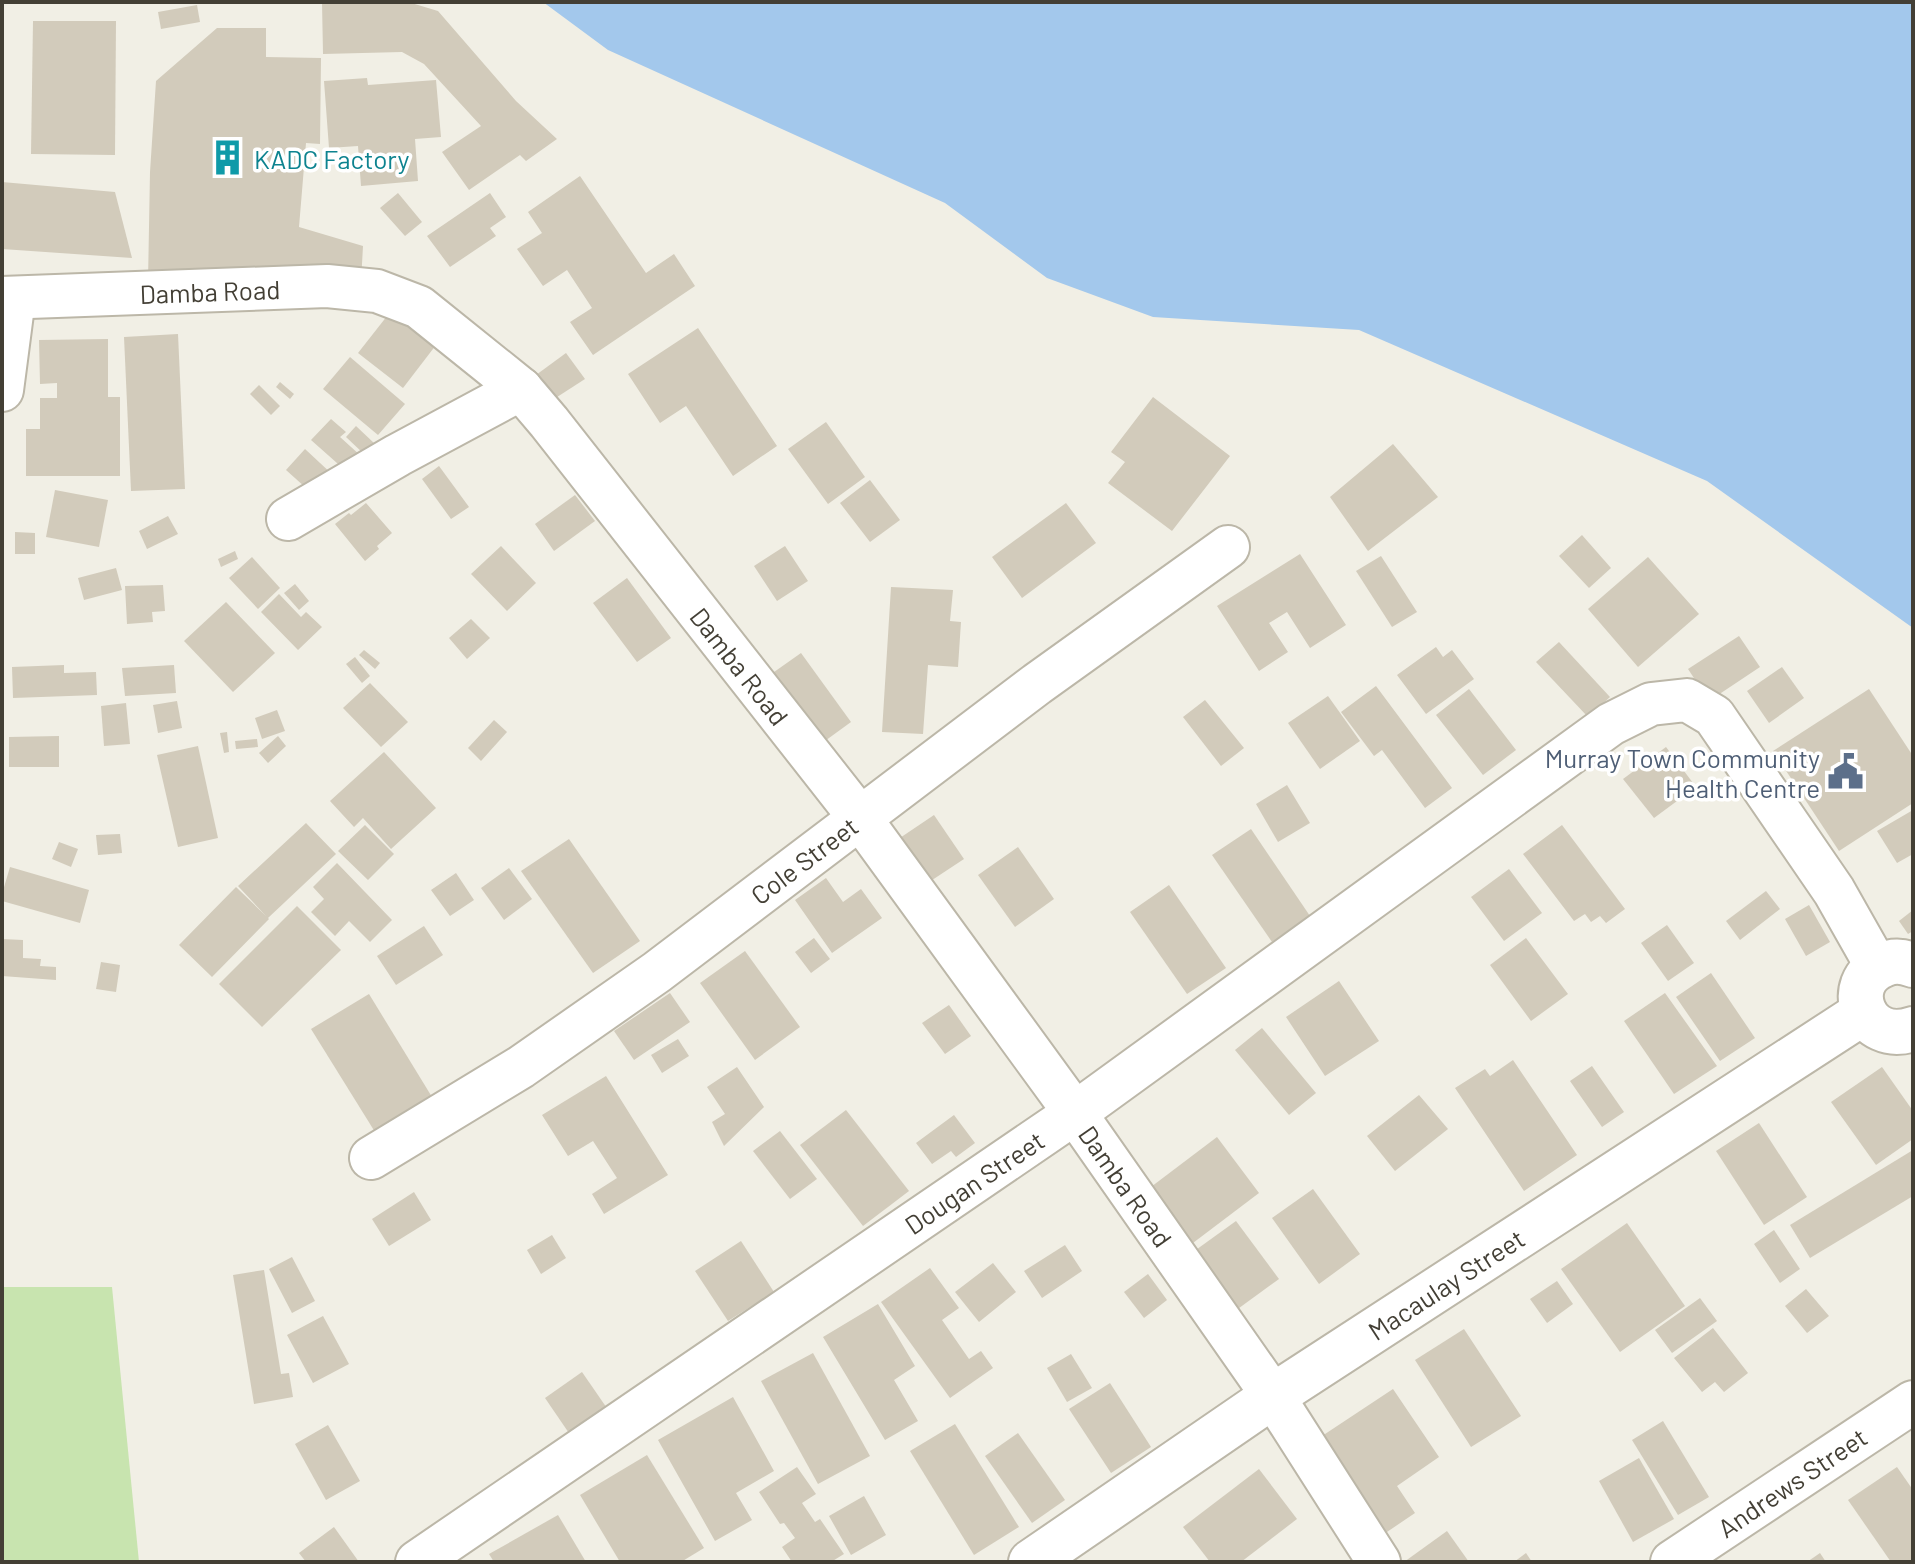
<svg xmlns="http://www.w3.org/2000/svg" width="1915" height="1564" font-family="Barlow,sans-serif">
  <rect width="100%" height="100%" fill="#f1efe5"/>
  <path fill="#c8e4af" d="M2 1287H112L139 1562H2Z"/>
  <path fill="#a3c8ec" d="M543 2H1913V628L1707 481 1359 330 1153 317 1047 278 945 203 608 50Z"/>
  <g fill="#d2cbbb">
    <path d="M322 2H408L438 11 516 101 557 139 526 161 520 155 469 190 442 152 481 126 424 64 402 52 323 54Z"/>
    <path d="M197 5 200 22 161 29 158 12Z"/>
    <path d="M33 21H116L115 155 31 154Z"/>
    <path d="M217 28H266V57L321 58 320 144 306 143 299 227 363 246 361 282H148L150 172 156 81Z"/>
    <path d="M367 78 368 85 436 80 441 137 415 139 418 181 361 186 358 146 329 148 324 81Z"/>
    <path d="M580 176 646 273 674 254 695 286 593 355 570 322 592 308 567 270 543 286 517 249 542 233 528 212Z"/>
    <path d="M2 182 115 192 132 258 2 249Z"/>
    <path d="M398 193 422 222 405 236 380 208Z"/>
    <path d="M490 193 506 217 490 228 496 236 450 267 427 236Z"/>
    <path d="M391 311 436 345 403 388 358 353Z"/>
    <path d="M698 328 777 446 733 476 686 406 660 423 628 374Z"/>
    <path d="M178 334 185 489 131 491 124 337Z"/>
    <path d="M108 339V397H120V476H26V429H40V398H57V383L40 384 39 340Z"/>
    <path d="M566 353 585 379 554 399 536 375Z"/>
    <path d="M350 357 405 404 378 435 323 389Z"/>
    <path d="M280 382 294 394 290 399 276 387Z"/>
    <path d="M259 385 280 406 271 415 250 394Z"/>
    <path d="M1153 397 1230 456 1172 531 1108 483 1125 462 1111 452Z"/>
    <path d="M331 419 346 432 340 437 361 456 346 471 311 440Z"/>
    <path d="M826 422 865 477 828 504 788 449Z"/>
    <path d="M356 426 375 444 365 455 346 437Z"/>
    <path d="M1393 444 1438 497 1368 551 1330 497Z"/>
    <path d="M305 449 334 476 315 496 286 470Z"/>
    <path d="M439 466 469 507 451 519 422 479Z"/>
    <path d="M870 480 900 520 870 542 840 503Z"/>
    <path d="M55 490 108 500 99 547 46 537Z"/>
    <path d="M575 495 595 521 554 551 535 524Z"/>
    <path d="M366 503 392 533 377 546 379 549 365 561 335 524 349 513 351 515Z"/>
    <path d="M1066 503 1096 543 1022 598 992 557Z"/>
    <path d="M168 516 178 534 147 549 139 531Z"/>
    <path d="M15 532 35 533V554H15Z"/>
    <path d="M1582 535 1611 568 1589 588 1559 556Z"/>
    <path d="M501 546 536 583 507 611 471 574Z"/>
    <path d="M785 546 808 581 777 601 754 566Z"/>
    <path d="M235 551 238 559 221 567 218 559Z"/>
    <path d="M1300 554 1346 625 1310 648 1287 612 1269 623 1288 652 1259 671 1217 606Z"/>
    <path d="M1381 556 1417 612 1392 627 1356 571Z"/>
    <path d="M252 557 280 588 258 609 229 578Z"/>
    <path d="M1648 557 1699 614 1638 667 1588 609Z"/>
    <path d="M116 568 122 590 84 600 78 578Z"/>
    <path d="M627 578 671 638 637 662 593 603Z"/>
    <path d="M295 584 309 601 299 610 284 593Z"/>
    <path d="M163 585 165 611 152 612 153 622 127 624 125 586Z"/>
    <path d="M891 587 953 590 950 621 961 622 958 667 928 665 923 734 882 732Z"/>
    <path d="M279 594 301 617 306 612 322 627 298 650 261 612Z"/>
    <path d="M226 602 275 653 233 692 184 641Z"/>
    <path d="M471 619 490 638 467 659 449 638Z"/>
    <path d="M1739 636 1760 667 1709 701 1688 669Z"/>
    <path d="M1559 642 1610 697 1588 717 1536 662Z"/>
    <path d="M1436 647 1443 657 1452 650 1474 679 1426 714 1397 675Z"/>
    <path d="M364 650 380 663 375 669 359 655Z"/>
    <path d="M801 653 851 722 818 746 767 677Z"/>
    <path d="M355 657 370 676 362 683 346 664Z"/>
    <path d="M64 665V673L96 672 97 695 13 698 12 667Z"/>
    <path d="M174 665 176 693 125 696 122 668Z"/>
    <path d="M1782 667 1804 698 1769 723 1747 691Z"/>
    <path d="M370 683 408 722 381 747 343 708Z"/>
    <path d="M1376 686 1452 788 1425 808 1382 750 1374 756 1341 712Z"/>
    <path d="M1469 689 1516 750 1483 775 1436 715Z"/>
    <path d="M1869 689 1913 756V803L1839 851 1773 751Z"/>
    <path d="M1328 696 1360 741 1320 769 1288 723Z"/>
    <path d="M1205 700 1244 748 1221 766 1183 717Z"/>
    <path d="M177 701 182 728 158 733 153 705Z"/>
    <path d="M126 703 130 744 104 746 101 706Z"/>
    <path d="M277 710 285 731 262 739 255 718Z"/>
    <path d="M494 720 507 732 481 761 468 748Z"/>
    <path d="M227 732 229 752 224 753 220 733Z"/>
    <path d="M59 736V767H9V737Z"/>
    <path d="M278 736 286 746 268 763 259 753Z"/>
    <path d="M257 739 258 747 236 749 235 741Z"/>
    <path d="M198 746 218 838 178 847 157 755Z"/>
    <path d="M1666 747 1696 787 1654 818 1623 779Z"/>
    <path d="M384 752 436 808 391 849 363 818 354 827 330 801Z"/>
    <path d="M1287 785 1310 823 1278 842 1256 804Z"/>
    <path d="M1913 810V854L1897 863 1877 831Z"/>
    <path d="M934 815 964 859 917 890 888 846Z"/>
    <path d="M306 823 336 854 268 918 269 919 212 977 179 945 236 887 266 916 238 886Z"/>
    <path d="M365 825 394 854 368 880 338 851Z"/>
    <path d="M1562 825 1625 909 1606 923 1600 916 1591 922 1585 914 1574 921 1523 854Z"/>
    <path d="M1251 829 1310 916 1272 942 1212 855Z"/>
    <path d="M120 834 122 853 98 855 96 835Z"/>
    <path d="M569 839 640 941 593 973 521 871Z"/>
    <path d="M59 842 78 849 71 867 52 859Z"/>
    <path d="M1018 847 1054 899 1015 927 978 875Z"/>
    <path d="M337 863 392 920 370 942 349 921 335 936 311 912 324 899 313 887Z"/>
    <path d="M10 867 89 890 80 923 2 901V894Z"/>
    <path d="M509 868 532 899 504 920 481 888Z"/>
    <path d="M1509 869 1542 913 1504 941 1471 897Z"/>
    <path d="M456 873 474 900 450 916 431 890Z"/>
    <path d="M826 878 843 902 861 889 882 918 832 953 795 900Z"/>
    <path d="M1169 885 1226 968 1187 994 1130 912Z"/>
    <path d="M1766 891 1780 909 1740 940 1726 921Z"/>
    <path d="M1809 905 1830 942 1806 956 1785 919Z"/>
    <path d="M297 906 341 950 262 1027 219 984Z"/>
    <path d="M1913 910V931L1908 934 1899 921Z"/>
    <path d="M1667 925 1694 963 1668 981 1641 943Z"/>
    <path d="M424 926 443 955 396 985 377 956Z"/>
    <path d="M814 938 830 959 811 973 795 952Z"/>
    <path d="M1526 938 1568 994 1531 1021 1490 965Z"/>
    <path d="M2 939 23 940V958L41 959 40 966 56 967V980L2 976Z"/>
    <path d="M745 951 800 1027 755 1060 700 983Z"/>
    <path d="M101 962 120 965 116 992 96 989Z"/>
    <path d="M1711 973 1755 1038 1720 1061 1676 997Z"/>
    <path d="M1339 981 1379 1041 1325 1076 1286 1017Z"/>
    <path d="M670 993 690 1022 634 1060 614 1031Z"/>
    <path d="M1665 993 1717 1066 1674 1094 1624 1021Z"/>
    <path d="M369 994 432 1097 375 1132 311 1029Z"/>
    <path d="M949 1005 971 1036 945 1054 922 1023Z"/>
    <path d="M1262 1028 1316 1093 1289 1115 1235 1050Z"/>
    <path d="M678 1039 689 1056 662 1073 651 1055Z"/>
    <path d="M1513 1060 1577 1155 1524 1191 1455 1088 1485 1069 1490 1076Z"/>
    <path d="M1592 1066 1624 1112 1602 1127 1570 1081Z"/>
    <path d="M737 1067 764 1107 724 1146 712 1122 725 1114 707 1087Z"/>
    <path d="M1882 1067 1913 1111V1139L1876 1165 1831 1102Z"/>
    <path d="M606 1076 668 1175 604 1214 592 1194 617 1178 593 1141 568 1156 542 1115Z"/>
    <path d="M1419 1095 1448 1129 1395 1171 1367 1136Z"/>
    <path d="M846 1110 909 1191 863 1226 800 1145Z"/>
    <path d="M954 1115 975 1143 956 1157 951 1151 932 1164 916 1143Z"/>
    <path d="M1759 1123 1807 1197 1764 1225 1716 1151Z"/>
    <path d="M780 1131 817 1179 790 1199 753 1151Z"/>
    <path d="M1217 1137 1259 1193 1185 1249 1143 1193Z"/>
    <path d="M1913 1150V1196L1810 1258 1790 1225Z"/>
    <path d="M1313 1189 1360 1254 1319 1284 1272 1218Z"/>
    <path d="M414 1192 431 1220 389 1246 372 1219Z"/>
    <path d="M1236 1221 1279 1279 1235 1311 1193 1252Z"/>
    <path d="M1627 1223 1685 1306 1620 1352 1561 1269Z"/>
    <path d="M1774 1230 1800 1269 1780 1283 1754 1244Z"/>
    <path d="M552 1235 566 1258 541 1274 527 1250Z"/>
    <path d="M741 1241 774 1292 728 1321 695 1271Z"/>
    <path d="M1065 1245 1082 1271 1042 1298 1024 1271Z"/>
    <path d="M292 1257 315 1301 292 1313 269 1269Z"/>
    <path d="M993 1263 1016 1292 979 1322 955 1292Z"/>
    <path d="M930 1268 959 1308 942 1320 969 1359 981 1351 993 1368 950 1398 881 1302Z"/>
    <path d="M264 1270 281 1374 289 1373 293 1397 254 1404 233 1275Z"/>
    <path d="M1148 1274 1167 1300 1144 1318 1124 1292Z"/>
    <path d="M1557 1281 1573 1304 1547 1323 1530 1299Z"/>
    <path d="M1806 1289 1829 1316 1807 1333 1785 1306Z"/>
    <path d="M1700 1298 1717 1321 1672 1353 1655 1330Z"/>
    <path d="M878 1304 915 1366 894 1380 918 1421 885 1440 823 1337Z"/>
    <path d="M323 1316 349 1364 313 1383 287 1335Z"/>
    <path d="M1713 1328 1748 1373 1724 1392 1715 1382 1702 1392 1674 1358Z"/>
    <path d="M1464 1329 1521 1416 1471 1447 1415 1360Z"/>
    <path d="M813 1353 870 1456 818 1484 761 1381Z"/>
    <path d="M1071 1354 1092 1388 1067 1402 1047 1368Z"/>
    <path d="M582 1372 611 1414 573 1439 545 1398Z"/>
    <path d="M1110 1383 1151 1447 1111 1473 1069 1409Z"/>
    <path d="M1393 1389 1439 1457 1397 1486 1415 1513 1384 1534 1319 1438Z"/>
    <path d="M733 1397 774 1471 736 1493 752 1520 715 1541 658 1440Z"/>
    <path d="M1663 1421 1709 1497 1678 1515 1632 1440Z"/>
    <path d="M955 1424 1019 1527 974 1555 910 1451Z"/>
    <path d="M328 1425 360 1481 326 1500 295 1444Z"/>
    <path d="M1018 1433 1065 1500 1032 1523 985 1456Z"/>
    <path d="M647 1455 704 1548 681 1562H620L580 1495Z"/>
    <path d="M1639 1458 1674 1519 1633 1542 1599 1481Z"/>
    <path d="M797 1467 816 1494 802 1503 815 1522 820 1519 844 1554 831 1562H792L782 1547 795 1538 784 1523 780 1524 759 1492Z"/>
    <path d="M1897 1467 1913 1490V1562H1891L1848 1500Z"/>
    <path d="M1259 1469 1297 1519 1241 1562H1210L1183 1527Z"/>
    <path d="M864 1496 886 1535 851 1555 829 1516Z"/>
    <path d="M558 1515 586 1562H494L489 1554Z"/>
    <path d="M334 1527 359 1562H306L299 1553Z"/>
    <path d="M1447 1531 1469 1562H1404Z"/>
    <path d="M1526 1553 1532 1562H1514Z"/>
    <path d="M1820 1553 1826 1562H1807Z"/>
  </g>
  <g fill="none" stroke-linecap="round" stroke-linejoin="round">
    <defs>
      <g id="minor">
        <path d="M2 298 327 286 377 291 419 307 521 389 549 422 860 818 1075 1113 1273 1396 1379 1562"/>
        <path d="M2 390 14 298"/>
        <path d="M288 519 398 455 521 389"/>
        <path d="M371 1158 521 1067 657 972 1037 684 1228 547"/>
        <path d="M417 1562 1075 1113 1611 724 1651 704 1687 700 1714 716 1834 891 1877 967"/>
        <path d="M1672 1562 1913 1402"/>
      </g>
      <g id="tertiary">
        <path d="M1913 965C1903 961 1893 960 1883 965 1841 982 1863 1046 1913 1029"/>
        <path d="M1031 1562 1273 1396 1864 1012"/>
      </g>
    </defs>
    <use href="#minor" stroke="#bcb7a8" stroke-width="46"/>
    <use href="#tertiary" stroke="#bcb7a8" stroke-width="48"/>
    <use href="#minor" stroke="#fff" stroke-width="42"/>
    <use href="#tertiary" stroke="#fff" stroke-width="44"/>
  </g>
  <defs>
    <symbol id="building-bare" viewBox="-9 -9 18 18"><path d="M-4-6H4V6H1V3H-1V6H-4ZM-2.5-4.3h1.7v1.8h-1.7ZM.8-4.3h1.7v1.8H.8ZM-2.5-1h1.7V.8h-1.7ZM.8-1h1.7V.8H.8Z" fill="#0f9aa8" stroke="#fff" stroke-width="2.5" paint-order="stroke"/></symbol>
    <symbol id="civic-bare" viewBox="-9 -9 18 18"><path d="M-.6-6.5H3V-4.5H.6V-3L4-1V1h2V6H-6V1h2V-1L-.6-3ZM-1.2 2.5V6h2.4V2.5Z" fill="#5c6f8a" stroke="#fff" stroke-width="2.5" paint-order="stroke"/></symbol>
  </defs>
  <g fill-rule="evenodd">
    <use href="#building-bare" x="202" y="132" width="51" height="51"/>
    <use href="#civic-bare" x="1820" y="746" width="51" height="51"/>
  </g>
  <g text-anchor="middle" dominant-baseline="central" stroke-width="7" stroke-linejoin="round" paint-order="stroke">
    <g font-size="26" fill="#0d838f" stroke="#fff" text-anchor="start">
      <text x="254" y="158">KADC Factory</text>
    </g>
    <g font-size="26" fill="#433f35" stroke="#fff">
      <text transform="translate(210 291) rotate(-2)">Damba Road</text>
      <text transform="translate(740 666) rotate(52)">Damba Road</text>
      <text transform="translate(804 860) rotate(-37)">Cole Street</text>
      <text transform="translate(974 1182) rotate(-34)">Dougan Street</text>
      <text transform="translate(1126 1186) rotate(55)">Damba Road</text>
      <text transform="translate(1446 1284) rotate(-33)">Macaulay Street</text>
      <text transform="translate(1792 1482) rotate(-34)">Andrews Street</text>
    </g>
    <g font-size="26" fill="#4e5e75" stroke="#fff" text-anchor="end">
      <text x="1820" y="757">Murray Town Community<tspan x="1820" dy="30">Health Centre</tspan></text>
    </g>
  </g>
  <rect width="1915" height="1564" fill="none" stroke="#433f35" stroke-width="8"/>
</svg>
